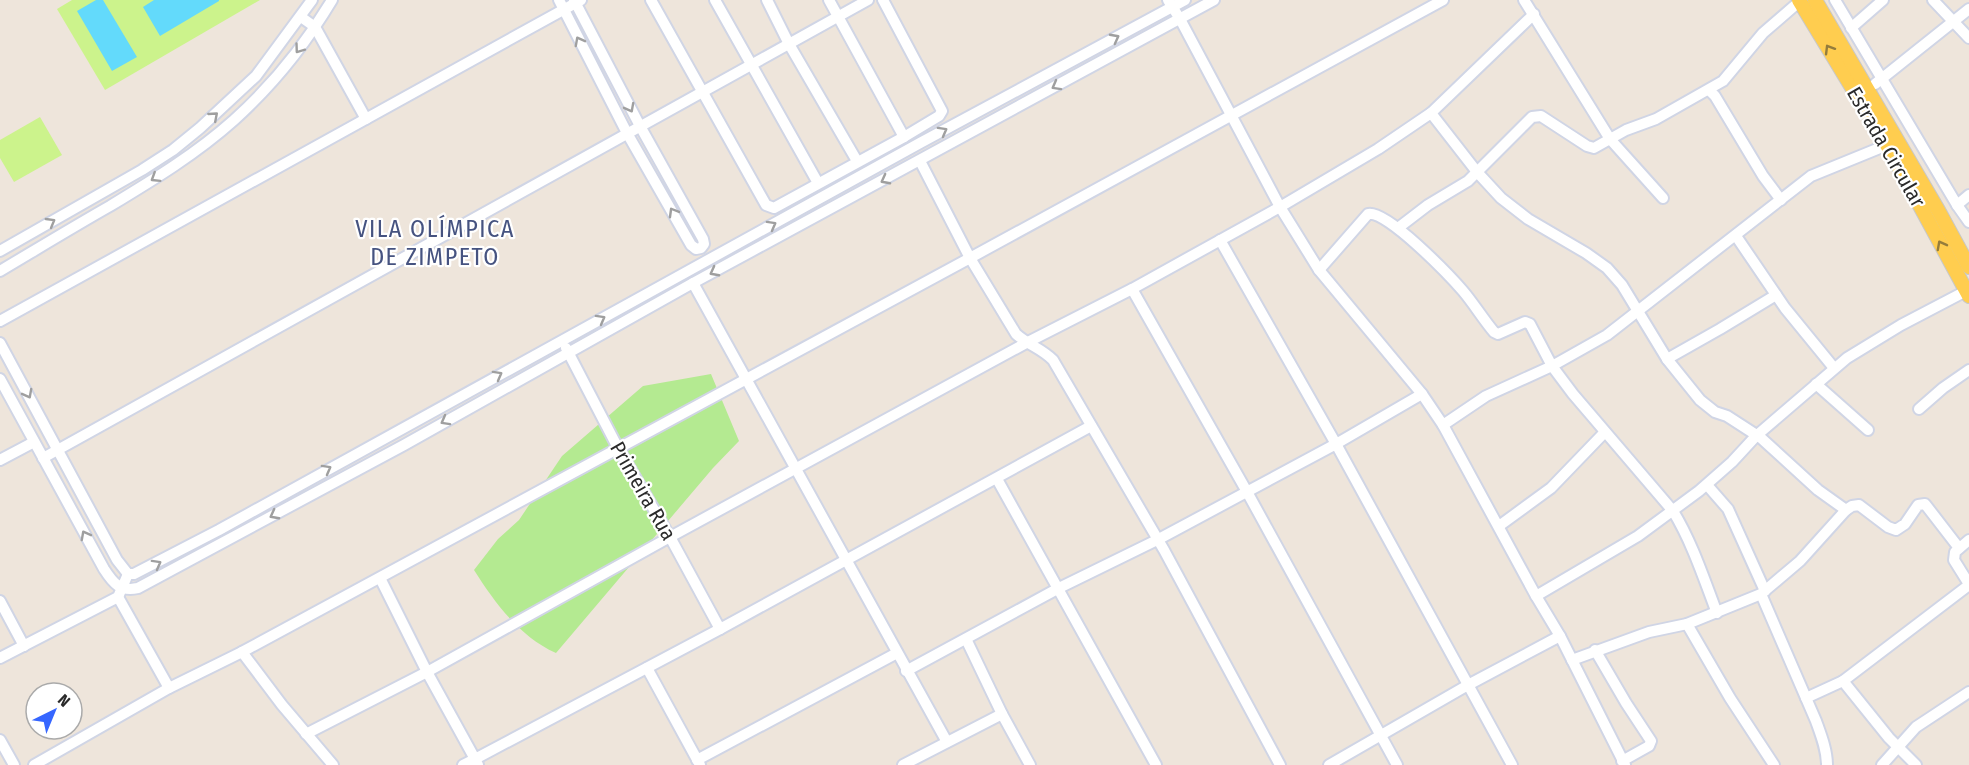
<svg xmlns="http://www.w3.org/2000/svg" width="1969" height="765" font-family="'Fira Sans Condensed',sans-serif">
  <rect width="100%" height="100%" fill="#eee5db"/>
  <path fill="#b4ea91" d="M711 374 739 441 713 468 556 653C519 636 495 603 474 570L498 539 519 520 562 456 643 386Z"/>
  <g fill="#ccf38c">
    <path d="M72 0H260L105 90 57 9Z"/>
    <path d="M40 117 62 155 14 182 0 158V140Z"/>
  </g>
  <g fill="#63dafb">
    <path d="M96 0H103L137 57 112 71 77 11Z"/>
    <path d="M154 0H219V1L160 36 143 7Z"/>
  </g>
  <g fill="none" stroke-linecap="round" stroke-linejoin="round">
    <defs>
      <g id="minor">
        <path d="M559 0 627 133 691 245 696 249 701 248 704 244 703 239 640 126 574 0"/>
        <path d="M651 0 766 205 774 208 904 137 939 116 942 111 883 0"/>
        <path d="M715 0 818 183"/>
        <path d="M767 0 789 44 857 161"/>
        <path d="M829 0 904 137"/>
        <path d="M1168 0 1180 19 1280 207 1319 270 1422 394 1443 425 1536 596 1560 636 1625 765"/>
        <path d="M1524 0 1610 139 1663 198"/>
        <path d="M1835 0 1957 205 1969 222"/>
        <path d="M1933 0 1969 38"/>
        <path d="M301 17 315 27 366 119"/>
        <path d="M1851 28 1883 0"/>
        <path d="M1875 84 1969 9"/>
        <path d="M1709 90 1715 96 1763 176 1781 200"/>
        <path d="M1431 113 1477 172 1501 198 1528 219 1586 253 1607 268 1622 285 1667 359 1700 400 1715 412 1727 416 1761 438 1818 490 1846 510 1852 506 1859 505 1888 527 1896 530 1905 524 1918 505 1925 504 1959 548"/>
        <path d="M920 161 970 258 1016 334C1028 345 1041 348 1053 360L1164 550 1280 765"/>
        <path d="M1957 205 1969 195"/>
        <path d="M1398 228 1428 205 1468 181 1532 117 1541 116 1587 146 1594 148 1626 130 1656 119 1723 81 1763 33 1800 1"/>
        <path d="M1736 236 1785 308 1834 368"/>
        <path d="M1220 240 1336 444 1512 765"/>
        <path d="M0 251 142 170 173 150 200 128 256 76 312 0"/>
        <path d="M1319 270 1368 214C1386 209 1450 276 1463 291 1474 304 1483 319 1494 332L1498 334 1525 322 1530 324 1552 366 1573 394 1673 511C1692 542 1704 579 1717 613"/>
        <path d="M0 271C37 249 73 227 110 206 153 180 196 154 234 120 273 85 305 45 332 0"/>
        <path d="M693 283 947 742"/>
        <path d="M1132 289 1246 490 1397 765"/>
        <path d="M0 321 581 0"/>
        <path d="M0 343 117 560 128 574H134L219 530 920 143 1185 0"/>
        <path d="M566 348 618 448 670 537 720 629"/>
        <path d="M1667 359 1720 329 1776 295"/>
        <path d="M0 379 104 569C113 583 120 592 138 588L404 445 693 283 1214 0"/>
        <path d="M1816 384 1868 430"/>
        <path d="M1919 409 1943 388 1969 370"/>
        <path d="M1443 425 1486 396 1552 366 1607 335 1811 176 1887 145"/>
        <path d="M43 458 868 0"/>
        <path d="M0 460 34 442"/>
        <path d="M997 479 1156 765"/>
        <path d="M1707 485 1728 509 1765 591"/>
        <path d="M1499 526 1551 488 1604 433"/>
        <path d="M1969 540 1955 552 1954 560 1969 584"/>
        <path d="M380 578 427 672 475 759 720 629 1091 426"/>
        <path d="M1761 594 1816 721C1821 735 1827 750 1827 765"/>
        <path d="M1536 596 1638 536 1699 491 1732 462 1756 436 1847 358 1901 325 1966 291"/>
        <path d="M118 597 169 688"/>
        <path d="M0 601 24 646"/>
        <path d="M1687 624 1730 698 1774 765"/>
        <path d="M966 639 1002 714 1030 765"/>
        <path d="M1595 650 1626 703 1651 741 1649 746 1622 761"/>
        <path d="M242 652 970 258 1443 0"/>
        <path d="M0 658 118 597 128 574"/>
        <path d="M1572 660 1649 632 1687 624 1761 594 1800 561 1846 510"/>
        <path d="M647 668 700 765"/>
        <path d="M906 671 1059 588 1157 540 1336 444 1422 394"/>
        <path d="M1843 681 1889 738 1916 765"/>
        <path d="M1806 698 1843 681 1969 585"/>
        <path d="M306 734 427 672 670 537 1026 343 1132 289 1280 207 1378 149 1431 113 1534 14"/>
        <path d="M0 740 14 765"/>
        <path d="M697 760 897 653"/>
        <path d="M34 765 169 688 242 652 282 705 333 765"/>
        <path d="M463 765 475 759 478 765"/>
        <path d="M903 765 1002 714"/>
        <path d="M1329 765 1468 685 1560 636"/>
        <path d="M1882 765 1916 727 1969 692"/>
      </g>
      <g id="major">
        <path d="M1799 0 1887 145 1969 296"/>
        <path d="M1815 0 1938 210 1969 267"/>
      </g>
    </defs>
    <use href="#minor" stroke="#d0d5e5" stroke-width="14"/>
    <use href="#major" stroke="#c8c8c8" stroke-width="16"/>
    <use href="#minor" stroke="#fff" stroke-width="10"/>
    <use href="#major" stroke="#ffcd4f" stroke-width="14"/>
  </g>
  <defs><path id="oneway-chevron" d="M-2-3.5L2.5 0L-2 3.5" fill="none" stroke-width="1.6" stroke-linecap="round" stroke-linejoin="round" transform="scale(1.5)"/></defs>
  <g stroke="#9f9f9f">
    <use href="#oneway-chevron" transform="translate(1115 38) rotate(-28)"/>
    <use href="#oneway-chevron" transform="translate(579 41) rotate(-118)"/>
    <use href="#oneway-chevron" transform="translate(299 49) rotate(126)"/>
    <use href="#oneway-chevron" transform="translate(1056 86) rotate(151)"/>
    <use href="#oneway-chevron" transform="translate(630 108) rotate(62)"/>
    <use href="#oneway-chevron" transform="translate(214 116) rotate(-41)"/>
    <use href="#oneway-chevron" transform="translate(943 131) rotate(-29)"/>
    <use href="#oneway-chevron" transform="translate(155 178) rotate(148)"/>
    <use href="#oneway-chevron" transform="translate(885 180) rotate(152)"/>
    <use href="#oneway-chevron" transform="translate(673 212) rotate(-120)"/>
    <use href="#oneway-chevron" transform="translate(51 222) rotate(-30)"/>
    <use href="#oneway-chevron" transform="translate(772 225) rotate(-29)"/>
    <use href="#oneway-chevron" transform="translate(714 272) rotate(152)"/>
    <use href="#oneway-chevron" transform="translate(601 319) rotate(-29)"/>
    <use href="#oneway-chevron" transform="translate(498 375) rotate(-29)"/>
    <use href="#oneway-chevron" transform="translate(28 394) rotate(62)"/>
    <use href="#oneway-chevron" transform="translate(445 421) rotate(151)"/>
    <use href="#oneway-chevron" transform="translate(327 469) rotate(-29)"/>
    <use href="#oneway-chevron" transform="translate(274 515) rotate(152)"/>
    <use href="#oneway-chevron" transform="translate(85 535) rotate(-118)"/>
    <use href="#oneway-chevron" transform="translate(157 564) rotate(-29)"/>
  </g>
  <g stroke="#947c3c">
    <use href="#oneway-chevron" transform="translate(1829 49) rotate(-121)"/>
    <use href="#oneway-chevron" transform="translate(1941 245) rotate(-118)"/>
  </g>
  <g text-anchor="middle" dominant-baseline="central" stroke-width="4.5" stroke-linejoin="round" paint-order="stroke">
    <g font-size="21" fill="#2a2a2a" stroke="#fff">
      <text transform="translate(1886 147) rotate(60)">Estrada Circular</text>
      <text transform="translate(643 491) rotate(60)">Primeira Rua</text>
    </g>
    <g font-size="24" letter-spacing="1.5" fill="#465380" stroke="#fff">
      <text x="435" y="229">VILA OLÍMPICA<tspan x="435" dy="28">DE ZIMPETO</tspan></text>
    </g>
  </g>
  <g transform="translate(54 711) rotate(43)"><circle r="28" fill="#ffffff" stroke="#aaaaaa" stroke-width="1.5"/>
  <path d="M0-4.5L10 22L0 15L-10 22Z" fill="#3666ff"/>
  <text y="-9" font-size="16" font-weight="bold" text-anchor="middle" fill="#2a2a2a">N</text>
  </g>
</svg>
